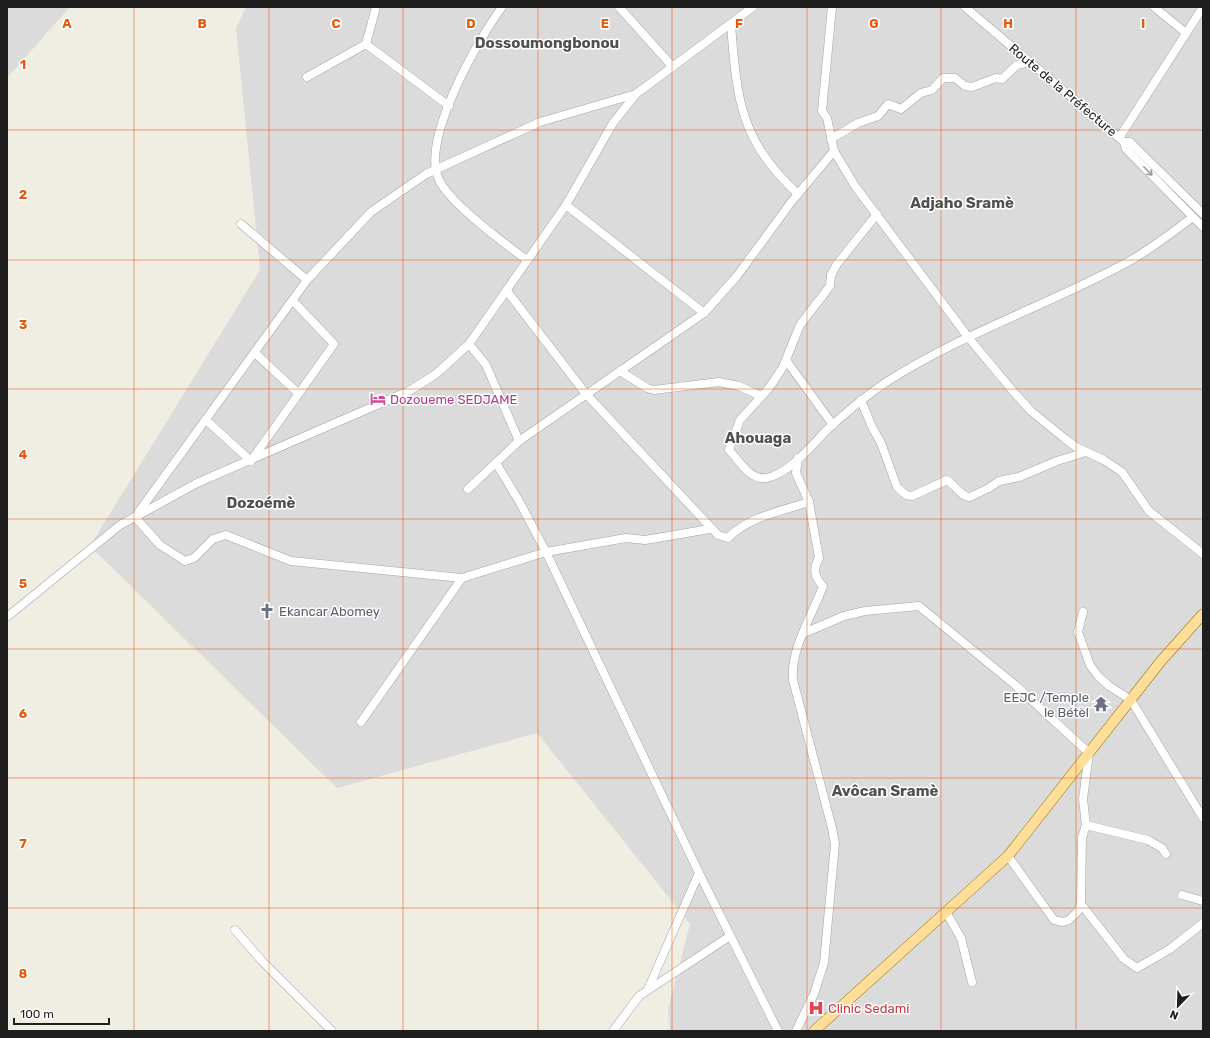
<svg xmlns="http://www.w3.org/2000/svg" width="1210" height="1038" font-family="Rubik,sans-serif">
  <rect width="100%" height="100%" fill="#f0ede3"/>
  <g fill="#dcdbdb">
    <path d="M7 7H70L7 78Z"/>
    <path d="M246 7H1203V1031H670L668 1009 690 924 537 733 337 788 90 546 260 270 236 28Z"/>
  </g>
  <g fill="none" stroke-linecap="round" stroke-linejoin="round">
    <defs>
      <g id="minor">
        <path d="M502 7C478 40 420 140 439 180 450 203 505 244 527 260"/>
        <path d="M619 7 673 67"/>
        <path d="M832 7 822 111 827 118 834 151 855 186 968 337 1012 390 1031 411 1064 438 1076 447 1104 460 1122 472 1149 511 1203 554"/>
        <path d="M965 7 1124 142 1126 149 1203 227"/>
        <path d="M1154 7 1186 33"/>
        <path d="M731 25C737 100 740 140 798 194"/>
        <path d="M366 44 449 106"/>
        <path d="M307 77 366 44 376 7"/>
        <path d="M636 94 613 123 566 205 469 344 436 374 409 391 197 483 135 517 160 545 185 561 194 558 213 539 226 535 291 561 462 578 546 552 626 538 645 540 710 529"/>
        <path d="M1119 138 1203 7"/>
        <path d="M831 139 858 123 878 116 888 104 901 109 921 93 932 90 943 78H955L965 86 972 87 996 78 1002 79 1017 65 1030 62"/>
        <path d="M1124 142H1130L1203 214"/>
        <path d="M566 205 704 313"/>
        <path d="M877 214 837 264 831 275 830 286 800 325 783 367 769 388 740 420 729 450C739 460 749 480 766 478 789 475 815 441 831 426 849 410 868 394 888 381 963 333 1048 305 1126 263 1150 250 1171 233 1193 217"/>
        <path d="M241 224 307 280"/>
        <path d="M507 291 586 394 718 535 728 538C748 517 782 511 809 502"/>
        <path d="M469 344 486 365 519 441"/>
        <path d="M255 353 298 393"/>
        <path d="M786 360 833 425"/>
        <path d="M620 371 647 388 654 390 719 382 739 386 761 396"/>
        <path d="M861 400 872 427 881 443 897 487 906 495 912 496 947 480C955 485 961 497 970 497L989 488 999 481 1019 477 1057 461 1086 452"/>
        <path d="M206 420 251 461 334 344 293 301"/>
        <path d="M496 463 519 501 546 552 699 873 778 1031"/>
        <path d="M468 489 519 441 704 313 737 276 792 201 834 151"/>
        <path d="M1083 612 1078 632 1090 665 1098 676 1109 686 1131 700 1203 818"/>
        <path d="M7 617 120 525 135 517 307 280 371 212 426 174 540 122 636 94 753 7"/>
        <path d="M804 633 844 616 865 611 919 606 1014 684 1089 753 1083 799 1086 825 1082 838 1081 904 1078 911 1069 920 1063 922 1054 920 1008 856"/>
        <path d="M361 722 462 578"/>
        <path d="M1086 825 1148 840 1162 848 1166 854"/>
        <path d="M1182 895 1203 901"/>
        <path d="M1081 904 1124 959 1137 968 1170 949 1203 923"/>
        <path d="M946 912 961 938 972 982"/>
        <path d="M235 930 262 961 332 1031"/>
        <path d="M648 989 699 873"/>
        <path d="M613 1031 639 996 730 936"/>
        <path d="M796 1031 814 994 824 963 835 844 832 828 793 680C790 649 813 614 823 586 814 577 813 569 819 558L809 502 796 473 798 458"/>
      </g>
      <path id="major" d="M814 1031 1008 856 1161 661 1203 614"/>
    </defs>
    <use href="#minor" stroke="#a5a5a5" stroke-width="9"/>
    <use href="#major" stroke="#987700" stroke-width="11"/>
    <use href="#minor" stroke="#fff" stroke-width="8"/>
    <use href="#major" stroke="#ffde99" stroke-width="10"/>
  </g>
  <defs><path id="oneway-shaft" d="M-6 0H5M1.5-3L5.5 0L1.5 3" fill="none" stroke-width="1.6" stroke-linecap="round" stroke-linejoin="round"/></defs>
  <use stroke="#9a9a9a" href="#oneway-shaft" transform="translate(1148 171) rotate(45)"/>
  <path fill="none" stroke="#e8590c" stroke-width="1" stroke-opacity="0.55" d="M134 7V1031M269 7V1031M403 7V1031M538 7V1031M672 7V1031M807 7V1031M941 7V1031M1076 7V1031M7 130H1203M7 260H1203M7 389H1203M7 519H1203M7 649H1203M7 778H1203M7 908H1203"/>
  <defs>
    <symbol id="hotel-bare" viewBox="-9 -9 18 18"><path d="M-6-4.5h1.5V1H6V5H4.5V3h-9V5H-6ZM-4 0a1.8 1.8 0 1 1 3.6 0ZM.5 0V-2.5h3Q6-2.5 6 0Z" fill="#d1479c" stroke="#fff" stroke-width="2.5" paint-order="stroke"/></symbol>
    <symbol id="church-bare" viewBox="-9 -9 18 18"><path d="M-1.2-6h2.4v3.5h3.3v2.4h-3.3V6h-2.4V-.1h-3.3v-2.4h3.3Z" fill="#6b7280" stroke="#fff" stroke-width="2.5" paint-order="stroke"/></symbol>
    <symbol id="temple-bare" viewBox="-9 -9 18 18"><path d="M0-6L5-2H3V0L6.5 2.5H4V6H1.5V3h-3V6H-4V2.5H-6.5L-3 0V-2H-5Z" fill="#6b7280" stroke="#fff" stroke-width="2.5" paint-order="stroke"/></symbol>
    <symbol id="hospital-bare" viewBox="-9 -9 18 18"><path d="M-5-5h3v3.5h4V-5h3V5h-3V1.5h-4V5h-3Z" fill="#e0444e" stroke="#fff" stroke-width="2.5" paint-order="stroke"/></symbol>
  </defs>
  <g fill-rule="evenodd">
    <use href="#hotel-bare" x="367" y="388" width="22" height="22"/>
    <use href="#church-bare" x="256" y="600" width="22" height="22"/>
    <use href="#temple-bare" x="1090" y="693" width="22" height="22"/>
    <use href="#hospital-bare" x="805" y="997" width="22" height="22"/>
  </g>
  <g text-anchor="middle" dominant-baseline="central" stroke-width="3" stroke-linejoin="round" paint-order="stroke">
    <g font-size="13" fill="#1e1e1e" stroke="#fff">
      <text transform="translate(1063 90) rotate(40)">Route de la Préfecture</text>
    </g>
    <g font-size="13" fill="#b23c85" stroke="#fff" text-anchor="start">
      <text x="390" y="399">Dozoueme SEDJAME</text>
    </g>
    <g font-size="13" fill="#5b616d" stroke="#fff" text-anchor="start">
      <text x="279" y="611">Ekancar Abomey</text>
      <text x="1089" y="697" text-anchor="end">EEJC /Temple<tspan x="1089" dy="15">le Bétèl</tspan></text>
    </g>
    <g font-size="13" fill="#be3a42" stroke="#fff" text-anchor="start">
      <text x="828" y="1008">Clinic Sedami</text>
    </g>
    <g font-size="15" font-weight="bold" fill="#515151" stroke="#fff">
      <text x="547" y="43">Dossoumongbonou</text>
      <text x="962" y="203">Adjaho Sramè</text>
      <text x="758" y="438">Ahouaga</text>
      <text x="261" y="503">Dozoémè</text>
      <text x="885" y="791">Avôcan Sramè</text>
    </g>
  </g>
  <g font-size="13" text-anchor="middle" font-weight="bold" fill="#e8590c" stroke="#fff" stroke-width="3" stroke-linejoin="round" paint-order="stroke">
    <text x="67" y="28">A</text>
    <text x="202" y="28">B</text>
    <text x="336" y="28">C</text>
    <text x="471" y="28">D</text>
    <text x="605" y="28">E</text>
    <text x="739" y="28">F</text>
    <text x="874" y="28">G</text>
    <text x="1008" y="28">H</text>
    <text x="1143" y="28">I</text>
    <text x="23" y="69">1</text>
    <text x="23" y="199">2</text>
    <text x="23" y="329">3</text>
    <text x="23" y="459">4</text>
    <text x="23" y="588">5</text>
    <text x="23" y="718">6</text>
    <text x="23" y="848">7</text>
    <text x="23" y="978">8</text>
  </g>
  <rect width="1210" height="1038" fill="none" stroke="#1e1e1e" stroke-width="16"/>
  <g transform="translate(1178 1006) rotate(203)" stroke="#ffffff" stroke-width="3" paint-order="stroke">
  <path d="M0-3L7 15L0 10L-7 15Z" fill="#1e1e1e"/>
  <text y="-6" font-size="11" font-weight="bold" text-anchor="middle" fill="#1e1e1e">N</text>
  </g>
  <path d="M14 1018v6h95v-6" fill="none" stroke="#1e1e1e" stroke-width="2"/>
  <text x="20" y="1018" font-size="12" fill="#1e1e1e" stroke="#ffffff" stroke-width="3" paint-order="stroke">100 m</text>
</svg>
